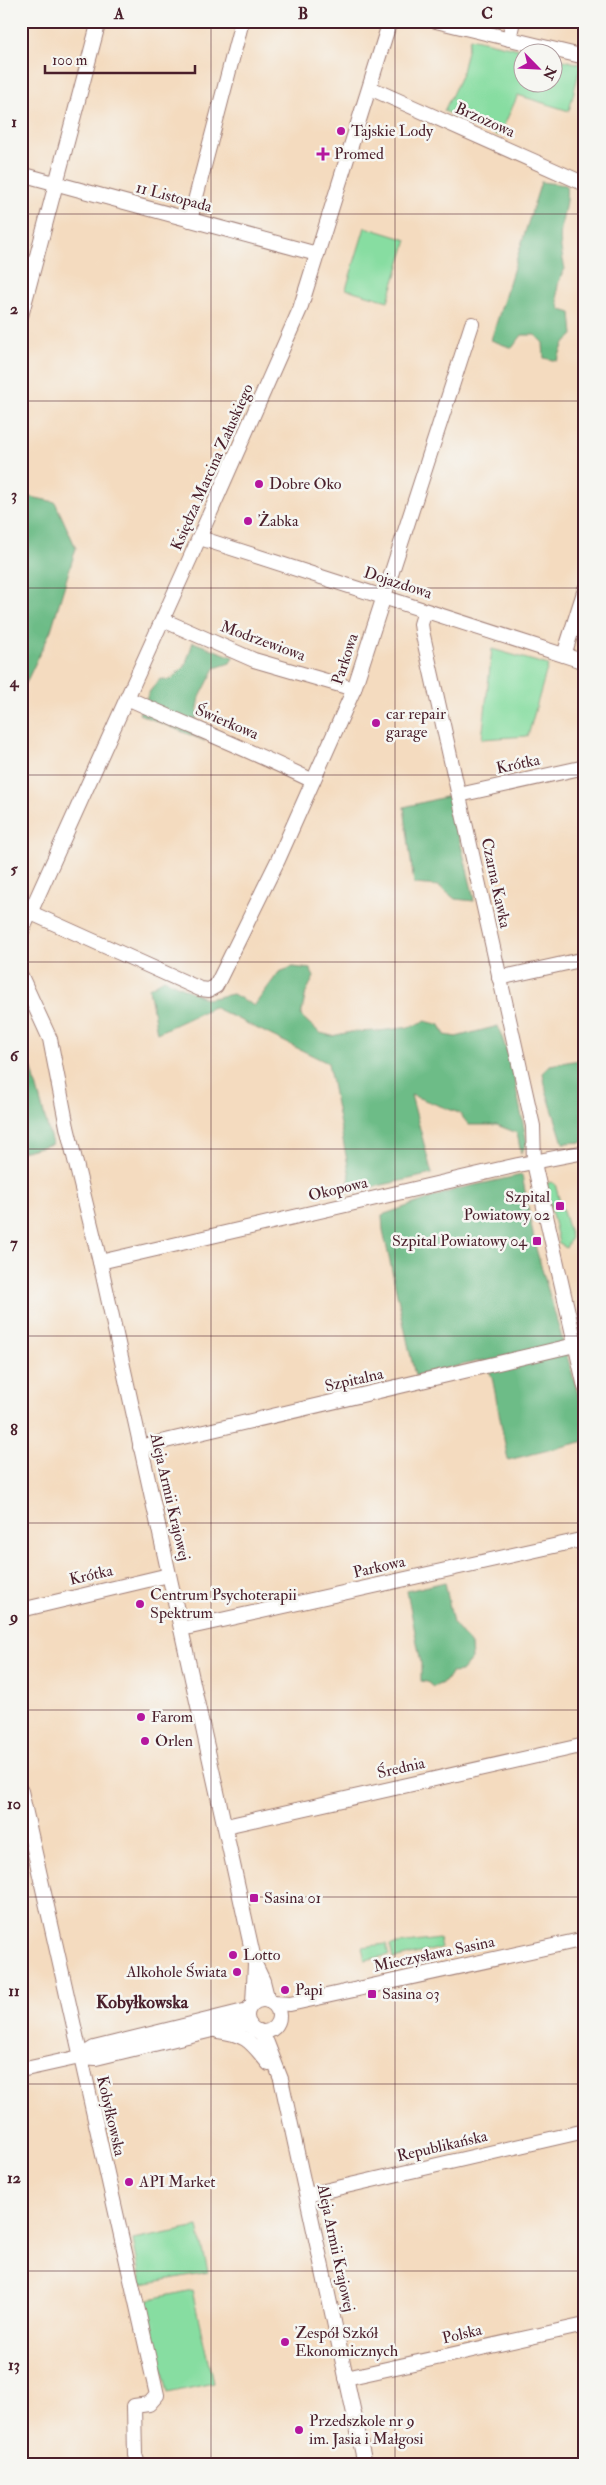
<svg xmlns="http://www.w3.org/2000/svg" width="606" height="2485" font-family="'IM FELL Double Pica',serif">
  <rect width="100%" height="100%" fill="#f6f6f2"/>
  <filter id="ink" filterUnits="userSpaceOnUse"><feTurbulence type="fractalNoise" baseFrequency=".02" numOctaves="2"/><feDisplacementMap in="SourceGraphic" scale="10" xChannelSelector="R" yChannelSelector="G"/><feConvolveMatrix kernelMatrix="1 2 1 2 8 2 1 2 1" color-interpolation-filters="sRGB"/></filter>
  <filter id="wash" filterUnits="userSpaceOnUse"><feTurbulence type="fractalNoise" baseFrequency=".0096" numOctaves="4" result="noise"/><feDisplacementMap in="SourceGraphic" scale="20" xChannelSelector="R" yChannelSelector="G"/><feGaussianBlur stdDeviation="1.12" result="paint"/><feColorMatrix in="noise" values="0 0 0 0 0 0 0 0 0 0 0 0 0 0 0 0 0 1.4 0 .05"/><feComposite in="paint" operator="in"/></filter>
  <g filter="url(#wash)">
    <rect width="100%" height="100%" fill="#f4dbbf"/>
    <g fill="#87dda1" stroke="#687e66">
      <path d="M470 38 532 52H524V82H554V58L581 64 569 111 518 95 499 136 444 111 461 76Z"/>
      <path d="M365 227 407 240 388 301 346 289Z"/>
      <path d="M492 649 548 665 528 736 482 739Z"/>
      <path d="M551 1182 555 1184 560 1202 558 1203 559 1209 562 1208 571 1237 566 1248 559 1243 545 1184Z"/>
      <path d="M439 1939 441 1948 393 1959 390 1945Z"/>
      <path d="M386 1944 389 1955 365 1960 362 1947Z"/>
      <path d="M198 2227 208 2272 142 2284 133 2240Z"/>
      <path d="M192 2290 213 2383 168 2393 146 2300Z"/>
    </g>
    <g fill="#6dbc87" stroke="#5c6e59">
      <path d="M541 182 566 185C568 200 563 214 561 229 559 243 562 255 565 269 556 283 555 295 561 310L571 313 573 335 564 343 557 361 544 358 543 343 535 335H522L512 348 491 340Z"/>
      <path d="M21 495 55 502 76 548 51 630 26 683 21 682Z"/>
      <path d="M193 642 233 657 230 663 215 668 200 697 193 735 205 741 139 714 150 691 160 679 170 680 185 666Z"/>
      <path d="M449 796 472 890 474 901 455 899 439 886 414 884 404 807Z"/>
      <path d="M293 967 310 969 314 977 306 992 301 1016 320 1033 332 1036 351 1032 379 1031 411 1027 425 1021 440 1025 445 1035 456 1037 498 1026 511 1063 527 1143 521 1153 517 1133 497 1125H469L459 1113 411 1095 432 1174 346 1193 350 1176 328 1063 213 1007 157 1033 149 988 164 979 207 999 233 994 254 1006 279 972Z"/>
      <path d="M21 1029 52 1144 21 1152Z"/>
      <path d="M585 1059V1142L563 1143 546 1090 543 1073 550 1065Z"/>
      <path d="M522 1175 535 1245 585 1418V1441L508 1460 492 1377 484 1360 415 1376 383 1230 382 1215 457 1189Z"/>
      <path d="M445 1582 453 1623 471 1645 472 1659 461 1672 451 1673 445 1682 433 1687 427 1682 421 1681V1663L407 1591Z"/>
    </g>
  </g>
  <g filter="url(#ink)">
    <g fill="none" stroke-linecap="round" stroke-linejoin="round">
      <defs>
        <g id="minor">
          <path d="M436 21 585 57"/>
          <path d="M509 39 513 21"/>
          <path d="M370 88 585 184"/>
          <path d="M21 174 317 254"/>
          <path d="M190 220 242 21"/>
          <path d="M21 316 99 21"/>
          <path d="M200 538 585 662"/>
          <path d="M425 611 421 624 422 631 533 1126 534 1163 585 1387"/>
          <path d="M163 620 254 660 354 689"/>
          <path d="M564 655 585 589"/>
          <path d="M127 698C189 726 252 751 313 781"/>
          <path d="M459 795 585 767"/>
          <path d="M29 912 200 989 209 990 216 986 278 860 354 689 472 324"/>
          <path d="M21 933 192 554 300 309 390 21"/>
          <path d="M21 976 50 1039 67 1127 100 1262 255 1964 263 1981 268 2001"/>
          <path d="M499 978 585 959"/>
          <path d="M100 1262 518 1165 585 1152"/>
          <path d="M140 1447 575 1345"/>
          <path d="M21 1610 169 1575"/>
          <path d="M181 1629 585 1539"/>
          <path d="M21 1791 157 2395 149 2404 134 2406 135 2455 138 2464"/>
          <path d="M226 1826 585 1745"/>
          <circle cx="263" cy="2016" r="16"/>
          <path d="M253 2003 255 1965"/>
          <path d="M272 2003 290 2004 585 1939"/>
          <path d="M218 2031C249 2035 251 2043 269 2064"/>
          <path d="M259 2031 267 2043 281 2079 365 2464"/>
          <path d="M80 2057 94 2048 248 2010"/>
          <path d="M21 2070 80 2057 96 2058 237 2024 250 2025"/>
          <path d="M307 2195 585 2131"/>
          <path d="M346 2378 585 2325"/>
        </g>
      </defs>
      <use href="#minor" stroke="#9f7d75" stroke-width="16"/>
      <use href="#minor" stroke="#fff" stroke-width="14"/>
    </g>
  </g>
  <path fill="none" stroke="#4a1f2b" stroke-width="1" stroke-opacity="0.55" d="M211 21V2464M395 21V2464M21 214H585M21 401H585M21 588H585M21 775H585M21 962H585M21 1149H585M21 1336H585M21 1523H585M21 1710H585M21 1897H585M21 2084H585M21 2271H585"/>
  <g fill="#b5179e" stroke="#f6f6f2" stroke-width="2">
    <circle cx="341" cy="131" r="5"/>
    <path d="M320.5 146.5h5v5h5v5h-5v5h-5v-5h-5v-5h5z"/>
    <circle cx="259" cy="484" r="5"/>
    <circle cx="248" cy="521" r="5"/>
    <circle cx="376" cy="723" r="5"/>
    <rect x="555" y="1201" width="10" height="10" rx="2.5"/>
    <rect x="532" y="1236" width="10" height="10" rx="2.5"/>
    <circle cx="140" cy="1604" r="5"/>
    <circle cx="141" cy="1717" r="5"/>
    <circle cx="145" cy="1741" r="5"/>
    <rect x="249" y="1893" width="10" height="10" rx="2.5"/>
    <circle cx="233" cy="1955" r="5"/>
    <circle cx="237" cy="1972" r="5"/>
    <circle cx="285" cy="1990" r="5"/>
    <rect x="367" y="1989" width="10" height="10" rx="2.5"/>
    <circle cx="129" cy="2182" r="5"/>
    <circle cx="285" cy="2342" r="5"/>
    <circle cx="299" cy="2430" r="5"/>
  </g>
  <g text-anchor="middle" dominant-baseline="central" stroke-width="5" stroke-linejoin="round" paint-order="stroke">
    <g font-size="16" fill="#4a1f2b" stroke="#f6f6f2">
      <text transform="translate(485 120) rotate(24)">Brzozowa</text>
      <text transform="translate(174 197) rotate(15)">11 Listopada</text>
      <text transform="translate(212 467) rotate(-66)">Księdza Marcina Załuskiego</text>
      <text transform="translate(398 583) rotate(18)">Dojazdowa</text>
      <text transform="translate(263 641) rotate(20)">Modrzewiowa</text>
      <text transform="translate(345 659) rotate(-72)">Parkowa</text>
      <text transform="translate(227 722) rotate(23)">Świerkowa</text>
      <text transform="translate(518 764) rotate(-12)">Krótka</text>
      <text transform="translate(496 883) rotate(78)">Czarna Kawka</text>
      <text transform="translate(338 1189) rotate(-13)">Okopowa</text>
      <text transform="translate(354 1380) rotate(-13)">Szpitalna</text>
      <text transform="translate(170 1497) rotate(77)">Aleja Armii Krajowej</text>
      <text transform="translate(379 1567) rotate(-13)">Parkowa</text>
      <text transform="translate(91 1575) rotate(-13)">Krótka</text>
      <text transform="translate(401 1768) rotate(-13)">Średnia</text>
      <text transform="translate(434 1954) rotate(-12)">Mieczysława Sasina</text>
      <text transform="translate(111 2116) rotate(77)">Kobyłkowska</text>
      <text transform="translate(442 2146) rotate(-13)">Republikańska</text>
      <text transform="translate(336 2248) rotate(78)">Aleja Armii Krajowej</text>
      <text transform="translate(462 2334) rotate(-13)">Polska</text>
    </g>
    <g font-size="16" fill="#4a1f2b" stroke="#f6f6f2" text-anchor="start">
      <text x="351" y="131">Tajskie Lody</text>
      <text x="334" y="154">Promed</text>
      <text x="269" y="484">Dobre Oko</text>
      <text x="258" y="521">Żabka</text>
      <text x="386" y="714">car repair<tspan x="386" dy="18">garage</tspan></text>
      <text x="550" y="1197" text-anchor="end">Szpital<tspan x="550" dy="18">Powiatowy 02</tspan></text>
      <text x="527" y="1241" text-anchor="end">Szpital Powiatowy 04</text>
      <text x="150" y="1595">Centrum Psychoterapii<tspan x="150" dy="18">Spektrum</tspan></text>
      <text x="151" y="1717">Farom</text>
      <text x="155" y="1741">Orlen</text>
      <text x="264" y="1898">Sasina 01</text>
      <text x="243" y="1955">Lotto</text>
      <text x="227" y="1972" text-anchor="end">Alkohole Świata</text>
      <text x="295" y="1990">Papi</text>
      <text x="382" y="1994">Sasina 03</text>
      <text x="139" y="2182">API Market</text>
      <text x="295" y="2333">Zespół Szkół<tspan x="295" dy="18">Ekonomicznych</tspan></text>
      <text x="309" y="2421">Przedszkole nr 9<tspan x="309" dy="18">im. Jasia i Małgosi</tspan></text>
    </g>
    <g font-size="18" font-weight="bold" fill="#4a1f2b" stroke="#f6f6f2">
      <text x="142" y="2002">Kobyłkowska</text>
    </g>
  </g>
  <rect width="606" height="2485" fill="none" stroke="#f6f6f2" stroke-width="55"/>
  <g transform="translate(538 68) rotate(114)"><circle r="24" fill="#f6f6f2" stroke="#b1a0a2"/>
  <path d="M0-4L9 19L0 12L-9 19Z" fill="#b5179e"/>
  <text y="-8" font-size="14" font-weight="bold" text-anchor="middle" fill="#4a1f2b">N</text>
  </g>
  <path d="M45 65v8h150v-8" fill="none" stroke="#4a1f2b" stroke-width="2.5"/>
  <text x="52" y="65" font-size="15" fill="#4a1f2b" stroke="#f6f6f2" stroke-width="4" paint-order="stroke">100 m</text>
  <rect x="28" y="28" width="550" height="2430" fill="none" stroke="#4a1f2b" stroke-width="2"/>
  <g font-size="16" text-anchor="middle" font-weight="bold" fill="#4a1f2b">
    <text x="119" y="19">A</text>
    <text x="303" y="19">B</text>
    <text x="487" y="19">C</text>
    <text x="14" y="127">1</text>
    <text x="14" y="314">2</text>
    <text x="14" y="500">3</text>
    <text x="14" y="687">4</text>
    <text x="14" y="874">5</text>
    <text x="14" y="1061">6</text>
    <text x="14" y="1248">7</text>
    <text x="14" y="1435">8</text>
    <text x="14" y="1622">9</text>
    <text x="14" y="1809">10</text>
    <text x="14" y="1996">11</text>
    <text x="14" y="2183">12</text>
    <text x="14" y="2370">13</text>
  </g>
</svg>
